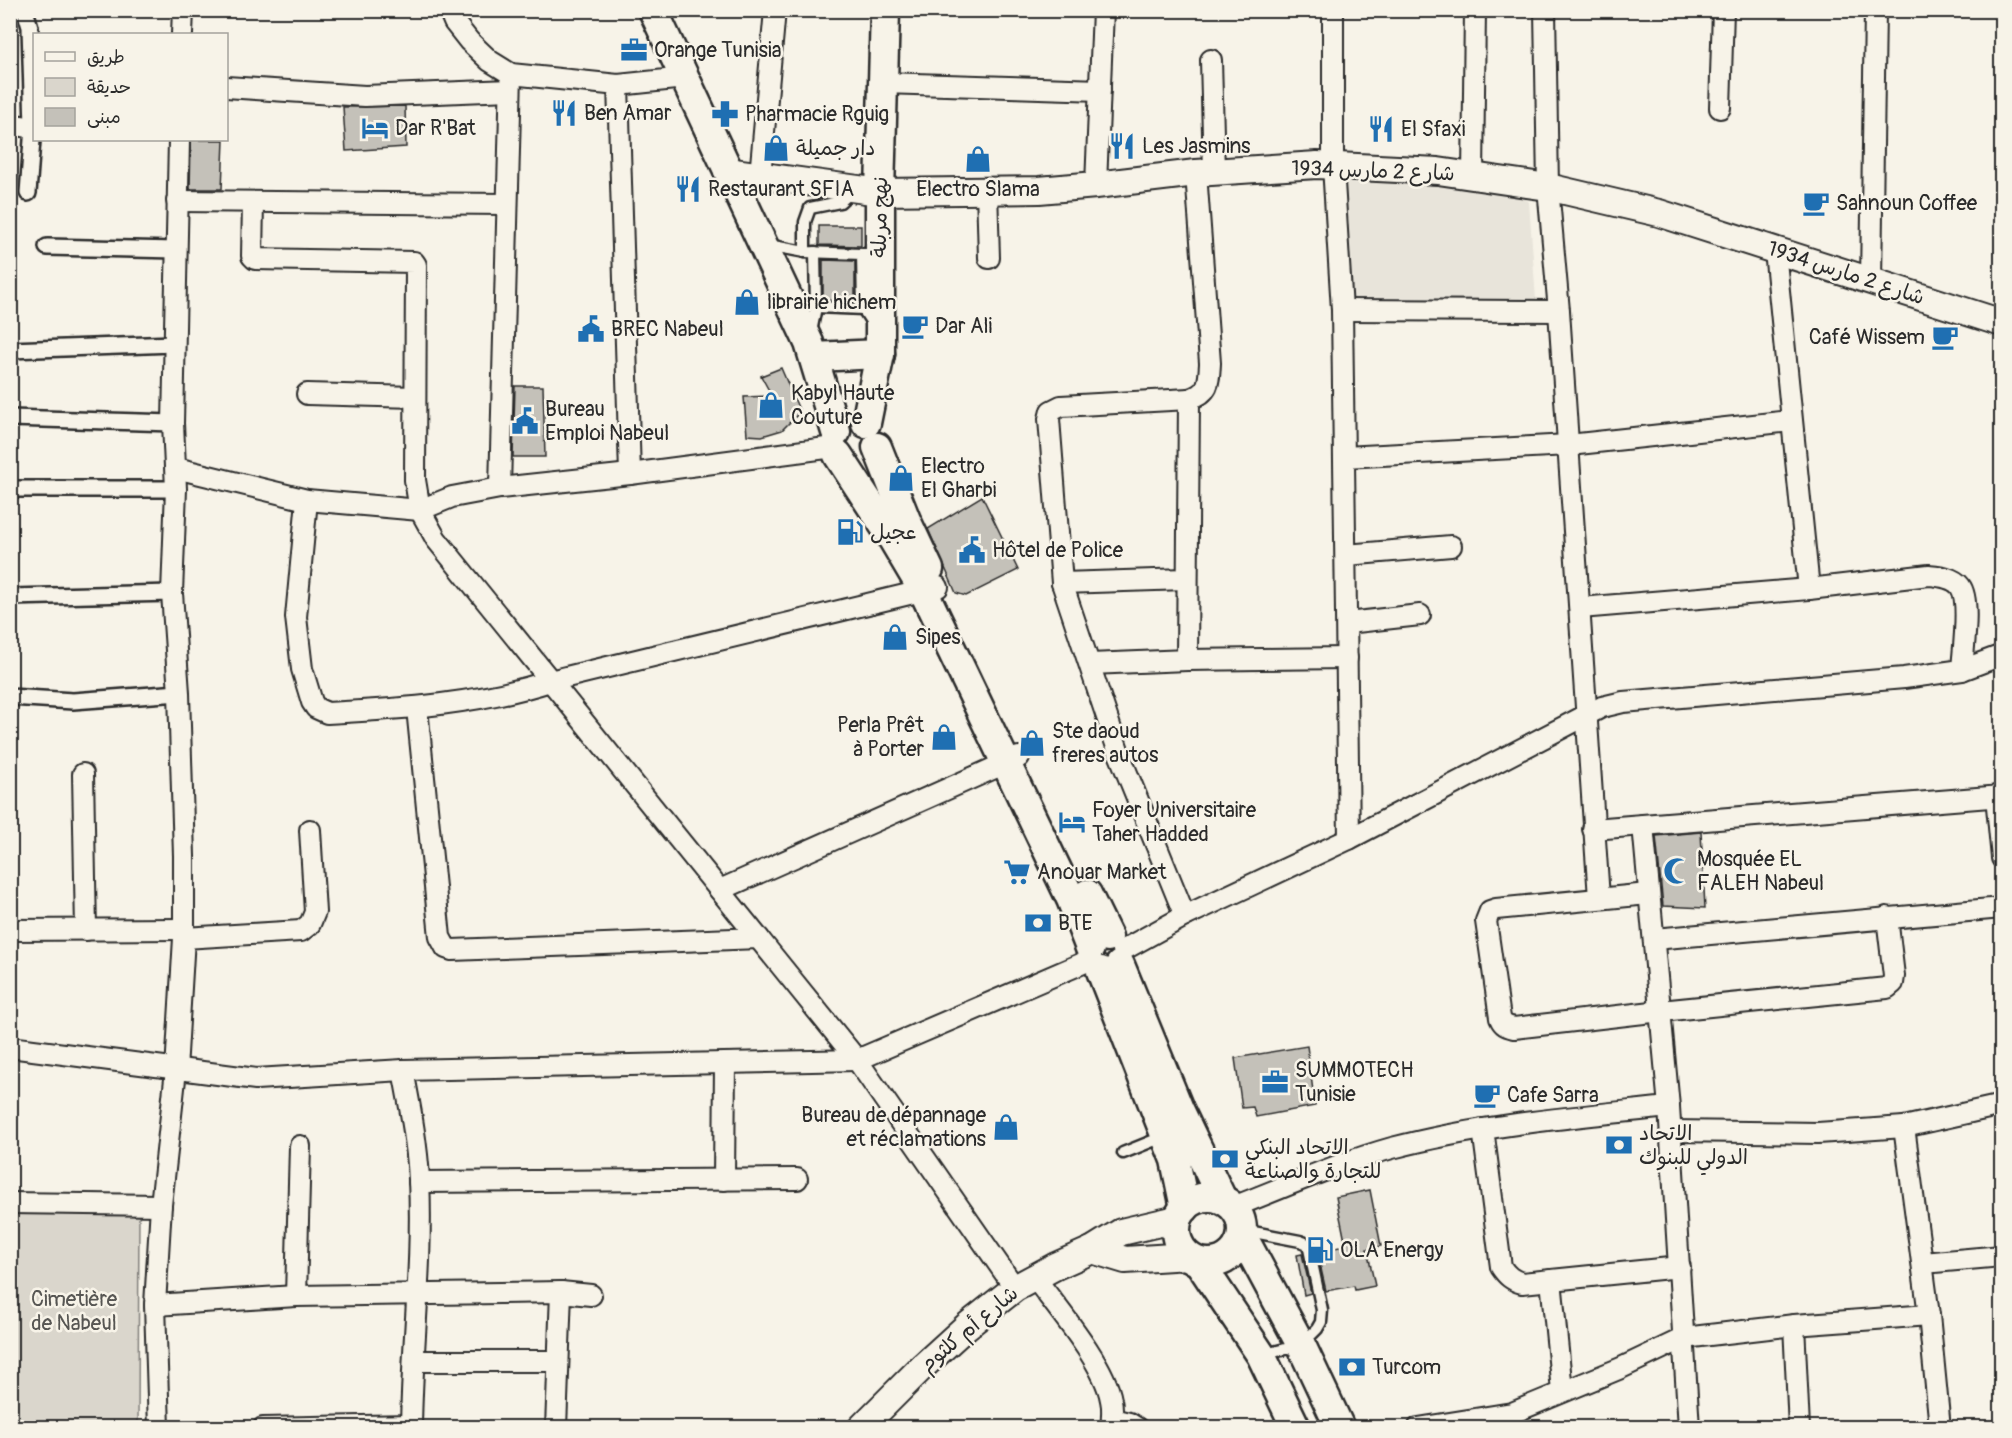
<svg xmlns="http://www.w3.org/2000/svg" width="2012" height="1438" font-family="Pangolin,'Playpen Sans Arabic',sans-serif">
  <rect width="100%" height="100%" fill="#f7f3e8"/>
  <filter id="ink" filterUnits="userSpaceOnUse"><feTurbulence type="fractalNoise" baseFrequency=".0167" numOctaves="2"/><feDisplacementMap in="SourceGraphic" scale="12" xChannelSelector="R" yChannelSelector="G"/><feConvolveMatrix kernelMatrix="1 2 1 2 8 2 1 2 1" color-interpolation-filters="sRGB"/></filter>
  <g filter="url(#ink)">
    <path fill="#e8e4da" d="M1329 173 1514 189 1529 202 1536 300 1337 298Z"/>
    <path fill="#dad6cc" stroke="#82807c" stroke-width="1.5" d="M10 1206H139L138 1427H11Z"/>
    <g fill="#c4c1b9" stroke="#2b2b2b" stroke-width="1.5">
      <path d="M405 106 406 147 346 151 343 107Z"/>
      <path d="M191 140H224L222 189H190Z"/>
      <path d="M819 226H861V246L819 245Z"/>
      <path d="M823 260 855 261V301L823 300Z"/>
      <path d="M781 368 800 412 782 430 762 436 747 435 744 397 772 396 761 376Z"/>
      <path d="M515 386H543L545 457H513Z"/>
      <path d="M982 496 1018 570 966 596 956 593 928 529Z"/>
      <path d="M1701 832 1705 908 1663 906 1656 836Z"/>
      <path d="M1307 1046 1315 1106 1256 1117 1253 1107 1242 1108 1235 1058Z"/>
      <path d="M1370 1190 1381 1246 1367 1249 1375 1286 1355 1290 1354 1286 1326 1291 1317 1251 1346 1246 1336 1197Z"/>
      <path d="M1302 1254 1311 1293 1304 1295 1297 1255Z"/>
    </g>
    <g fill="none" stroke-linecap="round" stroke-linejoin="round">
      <defs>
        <g id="service">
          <path d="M768 245 805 252 862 254"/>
          <path d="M805 252V222L810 208 840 202 853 190"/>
          <path d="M816 307 863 309"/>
          <path d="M872 323 863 309 862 254H879"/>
          <path d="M811 332 816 307 815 252"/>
          <path d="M1123 1153 1165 1136"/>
          <path d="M1243 1230 1300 1241 1308 1244 1322 1310 1321 1322 1317 1329 1301 1345 1262 1355"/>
        </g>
        <g id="pedestrian">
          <path d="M25 10 30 27 33 127 28 193"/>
          <path d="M47 247 176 250"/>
          <path d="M10 350 174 344"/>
          <path d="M10 418 173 423"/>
          <path d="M10 489H176"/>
          <path d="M10 597 172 593"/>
          <path d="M10 697 73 701 179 693"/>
        </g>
        <g id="minor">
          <path d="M449 10 454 22 469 41 490 61 511 74 618 85 685 78"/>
          <path d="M1333 10V166L1342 310 1349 839"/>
          <path d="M1545 10 1548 187 1559 311 1599 898"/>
          <path d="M182 34 183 10"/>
          <path d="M1211 60 1214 172"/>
          <path d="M883 83 1100 90"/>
          <path d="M618 85 630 474"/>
          <path d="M226 87 365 96 510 90"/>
          <path d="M1720 108 1723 10"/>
          <path d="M10 124 34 128"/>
          <path d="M760 176 775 10"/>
          <path d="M1473 176 1475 10"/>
          <path d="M1096 185 1103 10"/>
          <path d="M987 189 989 258"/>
          <path d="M177 201 507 204"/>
          <path d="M253 203 252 256 255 259 414 262 416 265 415 480 420 510 436 539 857 1060 1015 1288"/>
          <path d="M1775 251 1809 589"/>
          <path d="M1871 281 1875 10"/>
          <path d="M1342 310 1559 311"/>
          <path d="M307 394 415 397"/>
          <path d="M1344 457 1569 445 1791 421"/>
          <path d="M176 468 307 500 420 510 452 497 500 488 630 474 834 447"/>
          <path d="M500 488 511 74"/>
          <path d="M307 500 296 617 302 669 312 702 316 708 327 713C403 709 478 704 550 681L938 587"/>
          <path d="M1346 555 1451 546"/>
          <path d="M1062 583 1186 579"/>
          <path d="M1580 608 1809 589 1929 575C1939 576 1953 577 1960 586 1971 600 1963 650 1962 670"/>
          <path d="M1347 623 1420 615"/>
          <path d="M1187 660 1347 658"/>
          <path d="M1090 664 1187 660 1189 399C1209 393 1209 383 1210 363L1196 173"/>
          <path d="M417 708 440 937 446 948 452 950 759 938"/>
          <path d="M83 774 86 930"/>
          <path d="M1996 796 2002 858"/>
          <path d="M1643 825 1669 1107 1689 1428"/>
          <path d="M1593 829 2002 796"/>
          <path d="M720 890 1019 757"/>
          <path d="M1648 894 1496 909 1490 911 1486 921 1500 1018C1503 1025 1506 1026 1514 1028L1661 1011 1887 988 1893 983 1894 976 1887 917"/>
          <path d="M1185 916 1120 756 1062 583 1049 419 1051 411 1061 406 1189 399"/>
          <path d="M10 930 183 929"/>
          <path d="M184 938 301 931 310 924 315 912 310 830"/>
          <path d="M1654 939 2002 908"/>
          <path d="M1123 950 1185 916 1349 839 1602 707 1623 702 1904 678 1962 670 2002 655"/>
          <path d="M10 1047 256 1079 403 1070 857 1060 1090 960"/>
          <path d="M403 1070C410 1107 417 1142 419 1179 423 1262 412 1345 411 1428"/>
          <path d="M1904 1127 1929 1315 1940 1428"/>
          <path d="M1483 1129 1501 1267C1507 1276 1512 1280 1522 1283L1680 1267"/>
          <path d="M1671 1131 1818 1133 1904 1127 2002 1105"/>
          <path d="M724 1180 725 1063"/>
          <path d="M419 1182 797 1179"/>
          <path d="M10 1203 161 1205"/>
          <path d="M1233 1207C1285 1187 1338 1163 1392 1148 1483 1124 1576 1117 1669 1107"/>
          <path d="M1923 1263 2002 1256"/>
          <path d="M1035 1278C1057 1308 1105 1364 1111 1400 1113 1408 1112 1419 1111 1428"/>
          <path d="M1551 1280 1562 1391"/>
          <path d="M296 1296 300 1146"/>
          <path d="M155 1305 296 1296 561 1292 591 1295"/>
          <path d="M1794 1325 1799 1428"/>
          <path d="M414 1361H558"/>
          <path d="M1112 1419 1129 1423 1137 1428"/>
          <path d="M159 1428 155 1305 161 1205 176 1070 184 938V856L179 693 172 593 176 489 173 423 179 140"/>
          <path d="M263 1428 411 1425"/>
          <path d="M556 1428 561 1292"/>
          <path d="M1418 1428 1512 1413 1621 1368 1684 1338 1794 1325 1929 1315"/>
        </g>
        <g id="tertiary">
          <path d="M727 171 880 192 1039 190 1096 185 1196 173 1317 165 1438 171 1548 187 1659 213 2002 323"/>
          <path d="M1092 1250 1125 1260 1188 1256"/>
          <path d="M861 1428 922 1367 967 1326 1015 1288 1056 1266 1092 1250 1121 1232 1177 1219"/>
        </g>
        <g id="secondary">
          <path d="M653 10 809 343 836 432"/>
          <path d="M814 357 880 354"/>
          <path d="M866 423 880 354V192L885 10"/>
          <path d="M877 447 906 520 929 569"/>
          <path d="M838 455 891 536 923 590 1071 899 1090 948"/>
          <path d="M1087 894 1108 937"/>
          <path d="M1120 965 1179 1109 1222 1199"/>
          <path d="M1101 971 1175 1160 1185 1208"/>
          <circle cx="1209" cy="1230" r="33"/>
          <path d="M1242 1235 1301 1345 1340 1428"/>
          <path d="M1199 1262 1261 1355 1296 1428"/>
        </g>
      </defs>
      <use href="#service" stroke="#2b2b2b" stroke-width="15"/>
      <use href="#pedestrian" stroke="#2b2b2b" stroke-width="20"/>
      <use href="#minor" stroke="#2b2b2b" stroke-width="24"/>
      <use href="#tertiary" stroke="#2b2b2b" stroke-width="30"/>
      <use href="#secondary" stroke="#2b2b2b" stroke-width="33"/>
      <use href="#service" stroke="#f7f3e8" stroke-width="10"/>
      <use href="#pedestrian" stroke="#f7f3e8" stroke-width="15"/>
      <use href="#minor" stroke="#f7f3e8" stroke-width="20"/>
      <use href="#tertiary" stroke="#f7f3e8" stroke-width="26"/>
      <use href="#secondary" stroke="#f7f3e8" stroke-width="28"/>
    </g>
  </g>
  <defs>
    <symbol id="office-bare" viewBox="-9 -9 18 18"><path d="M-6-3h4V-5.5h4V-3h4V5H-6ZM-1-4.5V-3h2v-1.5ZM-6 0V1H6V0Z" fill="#1f6fb2" stroke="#f7f3e8" stroke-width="2.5" paint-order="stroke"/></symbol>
    <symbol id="restaurant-bare" viewBox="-9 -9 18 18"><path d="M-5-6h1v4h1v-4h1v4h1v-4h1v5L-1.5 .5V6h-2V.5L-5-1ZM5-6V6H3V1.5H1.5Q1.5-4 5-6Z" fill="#1f6fb2" stroke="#f7f3e8" stroke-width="2.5" paint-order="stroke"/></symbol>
    <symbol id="pharmacy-bare" viewBox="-9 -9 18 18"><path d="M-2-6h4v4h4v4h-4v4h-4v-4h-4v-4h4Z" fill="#1f6fb2" stroke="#f7f3e8" stroke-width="2.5" paint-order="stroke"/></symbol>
    <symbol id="hotel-bare" viewBox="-9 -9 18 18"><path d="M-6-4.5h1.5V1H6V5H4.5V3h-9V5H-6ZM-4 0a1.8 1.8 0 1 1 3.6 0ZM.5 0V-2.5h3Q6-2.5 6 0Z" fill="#1f6fb2" stroke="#f7f3e8" stroke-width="2.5" paint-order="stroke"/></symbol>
    <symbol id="shop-bare" viewBox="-9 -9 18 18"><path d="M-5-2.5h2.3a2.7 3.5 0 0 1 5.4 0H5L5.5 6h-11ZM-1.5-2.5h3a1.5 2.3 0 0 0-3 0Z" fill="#1f6fb2" stroke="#f7f3e8" stroke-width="2.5" paint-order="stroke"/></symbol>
    <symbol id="cafe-bare" viewBox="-9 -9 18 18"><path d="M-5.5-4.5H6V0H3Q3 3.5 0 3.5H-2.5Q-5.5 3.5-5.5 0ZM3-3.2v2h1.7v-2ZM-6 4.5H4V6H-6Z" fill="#1f6fb2" stroke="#f7f3e8" stroke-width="2.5" paint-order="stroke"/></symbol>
    <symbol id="civic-bare" viewBox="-9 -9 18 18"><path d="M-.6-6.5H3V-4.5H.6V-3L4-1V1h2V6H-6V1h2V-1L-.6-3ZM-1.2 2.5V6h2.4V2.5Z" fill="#1f6fb2" stroke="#f7f3e8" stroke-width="2.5" paint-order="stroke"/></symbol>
    <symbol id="fuel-bare" viewBox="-9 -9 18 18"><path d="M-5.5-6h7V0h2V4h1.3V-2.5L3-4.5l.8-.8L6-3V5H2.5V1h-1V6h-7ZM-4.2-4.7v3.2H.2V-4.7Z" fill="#1f6fb2" stroke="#f7f3e8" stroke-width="2.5" paint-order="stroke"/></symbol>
    <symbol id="mosque-bare" viewBox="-9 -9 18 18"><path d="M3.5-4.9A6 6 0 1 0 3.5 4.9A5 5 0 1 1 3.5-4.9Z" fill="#1f6fb2" stroke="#f7f3e8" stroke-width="2.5" paint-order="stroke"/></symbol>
    <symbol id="supermarket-bare" viewBox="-9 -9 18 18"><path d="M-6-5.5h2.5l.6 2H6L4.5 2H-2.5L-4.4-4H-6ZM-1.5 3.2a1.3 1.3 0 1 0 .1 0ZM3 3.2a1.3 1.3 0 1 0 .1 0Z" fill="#1f6fb2" stroke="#f7f3e8" stroke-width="2.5" paint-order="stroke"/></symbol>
    <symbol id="bank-bare" viewBox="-9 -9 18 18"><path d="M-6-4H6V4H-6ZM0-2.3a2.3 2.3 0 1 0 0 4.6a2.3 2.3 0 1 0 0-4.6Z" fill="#1f6fb2" stroke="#f7f3e8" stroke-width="2.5" paint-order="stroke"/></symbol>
  </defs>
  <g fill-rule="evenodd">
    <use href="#office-bare" x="615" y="31" width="38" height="38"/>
    <use href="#restaurant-bare" x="545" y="94" width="38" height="38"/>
    <use href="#pharmacy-bare" x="706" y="95" width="38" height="38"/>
    <use href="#hotel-bare" x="356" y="109" width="38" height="38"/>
    <use href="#restaurant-bare" x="1362" y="110" width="38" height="38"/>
    <use href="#restaurant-bare" x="1103" y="127" width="38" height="38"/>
    <use href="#shop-bare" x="757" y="129" width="38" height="38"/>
    <use href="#shop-bare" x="959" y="140" width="38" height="38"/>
    <use href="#restaurant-bare" x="669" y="170" width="38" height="38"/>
    <use href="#cafe-bare" x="1797" y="184" width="38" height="38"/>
    <use href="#shop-bare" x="728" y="283" width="38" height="38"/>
    <use href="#cafe-bare" x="896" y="307" width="38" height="38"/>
    <use href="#civic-bare" x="572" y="310" width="38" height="38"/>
    <use href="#cafe-bare" x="1926" y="318" width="38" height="38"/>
    <use href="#shop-bare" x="752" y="386" width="38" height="38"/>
    <use href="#civic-bare" x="506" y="402" width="38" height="38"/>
    <use href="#shop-bare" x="882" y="459" width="38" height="38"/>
    <use href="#fuel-bare" x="831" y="513" width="38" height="38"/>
    <use href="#civic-bare" x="953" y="531" width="38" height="38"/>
    <use href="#shop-bare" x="876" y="618" width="38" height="38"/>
    <use href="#shop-bare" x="925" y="718" width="38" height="38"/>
    <use href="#shop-bare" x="1013" y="724" width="38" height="38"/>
    <use href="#hotel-bare" x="1053" y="803" width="38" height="38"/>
    <use href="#mosque-bare" x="1658" y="852" width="38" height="38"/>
    <use href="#supermarket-bare" x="998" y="853" width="38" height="38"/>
    <use href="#bank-bare" x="1019" y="904" width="38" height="38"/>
    <use href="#office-bare" x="1256" y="1063" width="38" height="38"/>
    <use href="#cafe-bare" x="1468" y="1076" width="38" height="38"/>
    <use href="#shop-bare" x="987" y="1108" width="38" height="38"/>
    <use href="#bank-bare" x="1600" y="1126" width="38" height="38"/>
    <use href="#bank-bare" x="1206" y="1140" width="38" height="38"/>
    <use href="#fuel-bare" x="1301" y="1231" width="38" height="38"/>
    <use href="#bank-bare" x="1333" y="1348" width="38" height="38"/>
  </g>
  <g text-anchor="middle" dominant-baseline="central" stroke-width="5" stroke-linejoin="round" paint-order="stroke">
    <g font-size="21" fill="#2b2b2b" stroke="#f7f3e8" text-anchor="start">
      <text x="654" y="50">Orange Tunisia</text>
      <text x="584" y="113">Ben Amar</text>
      <text x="745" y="114">Pharmacie Rguig</text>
      <text x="395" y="128">Dar R'Bat</text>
      <text x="1401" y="129">El Sfaxi</text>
      <text x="1142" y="146">Les Jasmins</text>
      <text x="796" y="148">دار جميلة</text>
      <text x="708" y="189">Restaurant SFIA</text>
      <text x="978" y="189" text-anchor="middle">Electro Slama</text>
      <text x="1836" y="203">Sahnoun Coffee</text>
      <text x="767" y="302">librairie hichem</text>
      <text x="935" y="326">Dar Ali</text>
      <text x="611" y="329">BREC Nabeul</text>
      <text x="1925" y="337" text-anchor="end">Café Wissem</text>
      <text x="791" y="393">Kabyl Haute<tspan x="791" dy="24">Couture</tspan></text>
      <text x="545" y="409">Bureau<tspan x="545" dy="24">Emploi Nabeul</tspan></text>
      <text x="921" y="466">Electro<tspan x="921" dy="24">El Gharbi</tspan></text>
      <text x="870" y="532">عجيل</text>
      <text x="992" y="550">Hôtel de Police</text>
      <text x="915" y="637">Sipes</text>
      <text x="924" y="725" text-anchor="end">Perla Prêt<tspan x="924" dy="24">à Porter</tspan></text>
      <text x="1052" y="731">Ste daoud<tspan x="1052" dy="24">freres autos</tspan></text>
      <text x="1092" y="810">Foyer Universitaire<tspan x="1092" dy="24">Taher Hadded</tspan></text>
      <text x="1697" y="859">Mosquée EL<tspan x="1697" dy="24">FALEH Nabeul</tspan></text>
      <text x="1037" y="872">Anouar Market</text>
      <text x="1058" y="923">BTE</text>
      <text x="1295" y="1070">SUMMOTECH<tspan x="1295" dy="24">Tunisie</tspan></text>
      <text x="1507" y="1095">Cafe Sarra</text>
      <text x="986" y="1115" text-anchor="end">Bureau de dépannage<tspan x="986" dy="24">et réclamations</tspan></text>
      <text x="1639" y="1133">الاتحاد<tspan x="1639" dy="24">الدولي للبنوك</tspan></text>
      <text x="1245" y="1147">الاتحاد البنكي<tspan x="1245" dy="24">للتجارة والصناعة</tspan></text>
      <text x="1340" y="1250">OLA Energy</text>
      <text x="1372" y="1367">Turcom</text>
    </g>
    <g font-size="21" fill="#2b2b2b" stroke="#f7f3e8">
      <text transform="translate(1373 171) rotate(2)">شارع 2 مارس 1934</text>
      <text transform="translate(880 217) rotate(-89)">نهج مربلة</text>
      <text transform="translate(1846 273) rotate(18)">شارع 2 مارس 1934</text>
      <text transform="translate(969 1329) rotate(-40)">شارع أم كلثوم</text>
    </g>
    <g font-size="21" fill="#575653" stroke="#f7f3e8">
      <text x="74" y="1299">Cimetière<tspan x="74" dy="24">de Nabeul</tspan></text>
    </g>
  </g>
  <rect width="2012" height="1438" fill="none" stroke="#f7f3e8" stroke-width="36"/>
  <rect x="18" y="18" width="1976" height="1402" fill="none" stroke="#2b2b2b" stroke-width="2" filter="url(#ink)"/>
  <rect x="33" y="33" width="195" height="108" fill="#f7f3e8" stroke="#a5a39c" stroke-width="1.5"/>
  <rect x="45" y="52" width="30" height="9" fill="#f7f3e8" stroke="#a5a39c" stroke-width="1.5"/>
  <text x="87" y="63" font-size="18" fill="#2b2b2b">طريق</text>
  <rect x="45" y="78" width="30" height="18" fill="#dad6cc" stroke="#a5a39c" stroke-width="1.5"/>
  <text x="87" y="93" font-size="18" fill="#2b2b2b">حديقة</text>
  <rect x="45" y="108" width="30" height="18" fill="#c4c1b9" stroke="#a5a39c" stroke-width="1.5"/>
  <text x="87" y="123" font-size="18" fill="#2b2b2b">مبنى</text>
</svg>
